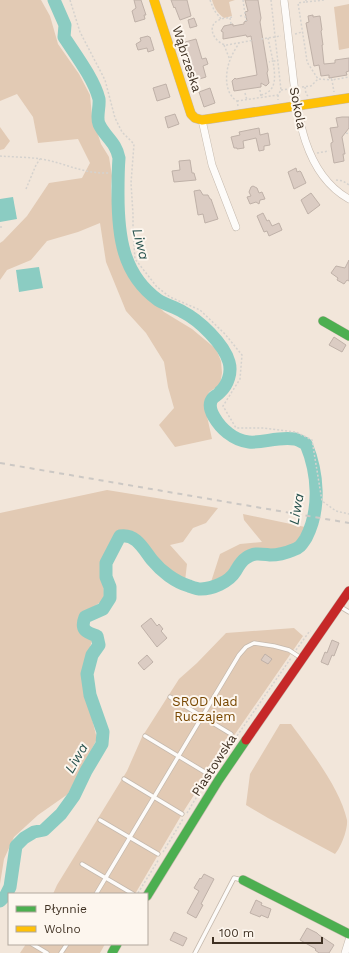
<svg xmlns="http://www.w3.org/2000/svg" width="349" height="953" font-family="'Work Sans',sans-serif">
  <rect width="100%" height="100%" fill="#f2e6da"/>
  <g fill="#e2cab4">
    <path d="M0 0H41L50 16 58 44 79 74 90 95 92 116 101 144 109 157 112 176 111 186 114 229 118 247 126 266 135 282 164 312 192 329 216 349 221 361 222 373 220 385 209 392 205 407 212 439 175 447 159 425 174 408 168 387 164 362 146 333 126 311 106 262 100 223 78 232 47 241 31 260 7 270 0 280V243L3 241 27 216 49 183 82 178 90 163 78 139 38 143 33 117 17 94 0 101Z"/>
    <path d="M212 0H235L229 2 232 16 224 18C217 13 214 7 212 0Z"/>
    <path d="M349 4V48L339 50 334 7Z"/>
    <path d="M0 127 10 141 4 149 0 150Z"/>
    <path d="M107 490 218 508 206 523 193 528 183 542 170 545 187 564 185 581 158 560 144 540 124 531 115 534 103 563 104 600 80 615V632L93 638 81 674 97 739 68 794 38 815 14 837 4 859 0 884V513Z"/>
    <path d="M243 514 305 527 297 543 273 551 255 550 237 558 225 576 211 582 220 554 240 544 262 542 244 520Z"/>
    <path d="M294 628 303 636 208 773 185 809 135 894H53L57 885 127 771 142 737 179 679 197 663 226 633Z"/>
    <path d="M280 724H291C310 750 340 788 347 820 348 829 341 848 335 854L268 818 246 805 250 774Z"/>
    <path d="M26 944H105L100 953H20Z"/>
  </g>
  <g fill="#8bccc2">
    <path d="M13 197 17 219 0 222V199Z"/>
    <path d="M39 267 43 288 19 292 16 270Z"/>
  </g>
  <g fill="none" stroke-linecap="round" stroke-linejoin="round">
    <path stroke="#8bccc2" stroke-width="13" d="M0 901 6 895 10 887 16 846 24 838 34 832 44 830 61 814 74 796 86 771 102 744 103 732 90 695 87 674 92 655 99 645 97 636C86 632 80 630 85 617L103 609 110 598V587L106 577V563L120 536C136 533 144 550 152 560 161 571 175 582 189 586 192 587 197 589 201 589 212 589 229 582 235 572 238 567 241 561 246 558 254 552 261 554 270 555 277 555 286 553 293 550 300 548 302 544 306 538 321 509 318 473 306 444 302 442 299 440 295 439 269 435 252 452 228 433 220 427 204 408 213 398 215 396 218 395 220 392 228 385 232 372 229 362 224 344 199 320 183 312 175 307 166 305 158 300 122 274 118 235 118 194 118 182 118 170 119 158 116 142 105 137 99 124 96 117 100 107 99 99 94 79 75 54 64 37L65 25 54 0"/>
  </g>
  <g fill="#dbccc3" stroke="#bfb1a8">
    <path d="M134 0H141L146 15H144L145 19 135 22 132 11 136 8Z"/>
    <path d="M171 0H187L191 16 180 20 175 7 174 8Z"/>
    <path d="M245 0H258L261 18 260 22 268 70 267 73 269 83 266 86 261 83V87L234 91 232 81 235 78 236 79 257 75 251 36 247 37 246 35 223 39V32L221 31 224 26 233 24V26L244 24V22L247 21 245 12 248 11Z"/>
    <path d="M313 15V17L320 16 322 30 321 31 323 45H322L324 64 335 63V60L349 58V71L346 72 347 75 329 78V75L321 76 319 65 314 66 306 23 309 22 308 16Z"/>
    <path d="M194 18 197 26 190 28 188 20Z"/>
    <path d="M148 36 149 37H150L154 50 148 52 147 48 138 50 136 44 141 41 140 38Z"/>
    <path d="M196 39 202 59 206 58 208 64 203 66 206 77 196 80 185 42Z"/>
    <path d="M166 84 170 97 157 101 153 88Z"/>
    <path d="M210 88 215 103 204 107 199 92Z"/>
    <path d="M175 114 179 124 168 128 165 117Z"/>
    <path d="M342 117H349V128L342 137 345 154H343L344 161 334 163 331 146V143L333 142 330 128 338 127 336 118Z"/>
    <path d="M259 128 260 135 268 133 270 145 264 146V150L259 151 256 138 243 141 244 148 237 149V148H234L231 137 240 135 239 132Z"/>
    <path d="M190 160 192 173H194L196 180 174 182 172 171 180 170 179 161Z"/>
    <path d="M296 168 297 172 300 171 301 172 306 183 294 189 288 172Z"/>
    <path d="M253 186 257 188 259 193 262 192 265 199 260 200 259 204 256 202 250 204 247 197 251 196 249 192 251 187Z"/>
    <path d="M200 190 203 195H208L210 199H211L218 219 205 223 203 214 198 215 194 191Z"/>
    <path d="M311 193 320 205 308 214 301 200Z"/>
    <path d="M263 213 267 221 269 220 272 226 279 223 282 230 269 236 267 231 264 232 257 216Z"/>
    <path d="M349 260V281L347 280 344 284 337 280 338 278 331 273 336 266 345 268Z"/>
    <path d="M334 337 346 345 342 352 329 345Z"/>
    <path d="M151 618 157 626 159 624 163 629 161 631 167 638 157 647 141 626Z"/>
    <path d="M332 640 339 643 334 656 332 655 328 665 321 662 325 652 327 653Z"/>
    <path d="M265 654 272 659 268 664 261 660Z"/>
    <path d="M147 655 153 662 144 670 138 663Z"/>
    <path d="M204 874 214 879 201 904 203 905 196 918 187 913 199 891 194 888 200 878 201 879Z"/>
    <path d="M256 900 262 903 261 905 271 909 268 918 261 915 260 917 250 913Z"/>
    <path d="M307 928 317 933 319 935 334 945 329 953H319L315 950 316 949 300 940Z"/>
    <path d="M174 932 187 938 183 946 170 940Z"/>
  </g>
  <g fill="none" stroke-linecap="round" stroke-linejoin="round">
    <defs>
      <g id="lane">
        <path d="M339 606 349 612"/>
        <path d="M170 697 231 734"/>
        <path d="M145 736 208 774"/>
        <path d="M124 779 182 814"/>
        <path d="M100 820 158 854"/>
        <path d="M82 864 133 894"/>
        <path d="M96 894 239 655 246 647 254 643 274 646 289 650 301 658"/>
        <path d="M32 944 47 953"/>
        <path d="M61 953 67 944"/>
        <path d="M195 953 234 878 242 880"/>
      </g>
      <g id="street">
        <path d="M284 0C287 22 289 45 292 67 297 114 304 174 349 199"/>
        <path d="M202 120 212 165 236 227"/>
        <path d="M345 953 349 940"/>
      </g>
      <g id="fast">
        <path d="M323 321 349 336"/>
        <path d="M243 880 349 934"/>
        <path d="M147 896 218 781 246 740"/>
        <path d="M112 953 117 944"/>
      </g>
      <path id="slow" d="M154 0 191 114 195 118 202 120 349 98"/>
      <path id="jam" d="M246 740 349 591"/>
    </defs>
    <use href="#lane" stroke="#c5b9ad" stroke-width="5"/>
    <use href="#street" stroke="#c5b9ad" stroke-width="8"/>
    <use href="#fast" stroke="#c5b9ad" stroke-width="10"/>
    <use href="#slow" stroke="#c5b9ad" stroke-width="10"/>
    <use href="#jam" stroke="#c5b9ad" stroke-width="10"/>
    <g stroke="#d5d2ce" stroke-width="1.5" stroke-dasharray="2 2" stroke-linecap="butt">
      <path d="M70 0 80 32 105 80 115 118 122 132 134 144 131 183 133 214V232L135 259 157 287 170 297 200 310 225 334 242 355 240 379 223 406 236 428H264L296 432 312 440 322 501 336 511 349 514"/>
      <path d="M210 0 214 10 221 19"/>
      <path d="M243 0 246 21"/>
      <path d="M306 2 324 0"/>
      <path d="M240 16 244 15"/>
      <path d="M232 17C228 18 222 18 219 20 205 26 215 44 227 45L254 40"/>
      <path d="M230 18 231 24"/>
      <path d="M295 34 302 32"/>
      <path d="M268 38 273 61H277"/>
      <path d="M261 39 281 36"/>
      <path d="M224 45 230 60"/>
      <path d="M331 78 332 80 349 77"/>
      <path d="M319 79 332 80 334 92"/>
      <path d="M302 87 311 86 318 79 307 62 306 54 298 3 306 2V0"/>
      <path d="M305 87 306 94 308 96"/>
      <path d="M260 90 261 97"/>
      <path d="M281 90 288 89"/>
      <path d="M245 93 247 100"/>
      <path d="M261 95C278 91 275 75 273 61L269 62"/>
      <path d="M278 95V100"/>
      <path d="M237 101 278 95 281 90 271 0"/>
      <path d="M238 106 237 101C224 93 225 73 230 60 232 54 236 48 239 43"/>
      <path d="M346 133 349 134"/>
      <path d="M317 153 329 151"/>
      <path d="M0 156C13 157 28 157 41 159 66 163 82 174 109 173"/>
      <path d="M336 180 343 181 349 185"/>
      <path d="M26 189 36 165 40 159"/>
      <path d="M0 227H4"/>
      <path d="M296 650 309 632 311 631"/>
      <path d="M212 772 291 658"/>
      <path d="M187 813 208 778"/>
      <path d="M163 852 183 819"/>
      <path d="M138 893 159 859"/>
    </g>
    <use href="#lane" stroke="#fdfbf9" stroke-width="3.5"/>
    <use href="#street" stroke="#fdfbf9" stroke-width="7"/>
    <use href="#fast" stroke="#4caf50" stroke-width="9"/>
    <use href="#slow" stroke="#ffc107" stroke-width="9"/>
    <use href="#jam" stroke="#c62828" stroke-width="9"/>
    <path stroke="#ccc8c4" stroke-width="2" stroke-dasharray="5 5" stroke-linecap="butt" d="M0 463 349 523"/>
  </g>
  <g text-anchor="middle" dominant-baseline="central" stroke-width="4" stroke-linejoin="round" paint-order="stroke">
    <g font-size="13" fill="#3f3123" stroke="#fdf6ee">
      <text transform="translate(187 59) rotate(72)">Wąbrzeska</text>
      <text transform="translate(298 108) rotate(79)">Sokola</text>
      <text transform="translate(214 765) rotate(-57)">Piastowska</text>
    </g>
    <g font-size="13" fill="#784700" stroke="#fdf6ee">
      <text x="205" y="701">SROD Nad<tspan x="205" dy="15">Ruczajem</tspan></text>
    </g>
    <g font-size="14" font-style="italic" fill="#26514d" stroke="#fdf6ee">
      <text transform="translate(141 244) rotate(76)">Liwa</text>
      <text transform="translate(296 509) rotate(-80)">Liwa</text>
      <text transform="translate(76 758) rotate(-60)">Liwa</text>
    </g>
  </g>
  <rect x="8" y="893" width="140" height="52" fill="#fdf6ee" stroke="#b1a79d"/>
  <rect x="16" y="906" width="20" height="6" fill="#4caf50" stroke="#b1a79d"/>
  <text x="44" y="913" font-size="12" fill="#3f3123">Płynnie</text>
  <rect x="16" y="926" width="20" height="6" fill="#ffc107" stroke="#b1a79d"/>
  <text x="44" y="933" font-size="12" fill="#3f3123">Wolno</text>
  <path d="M213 937v6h109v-6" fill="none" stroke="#3f3123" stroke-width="2"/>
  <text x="219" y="937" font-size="12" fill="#3f3123" stroke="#fdf6ee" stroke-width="3" paint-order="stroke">100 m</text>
</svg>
